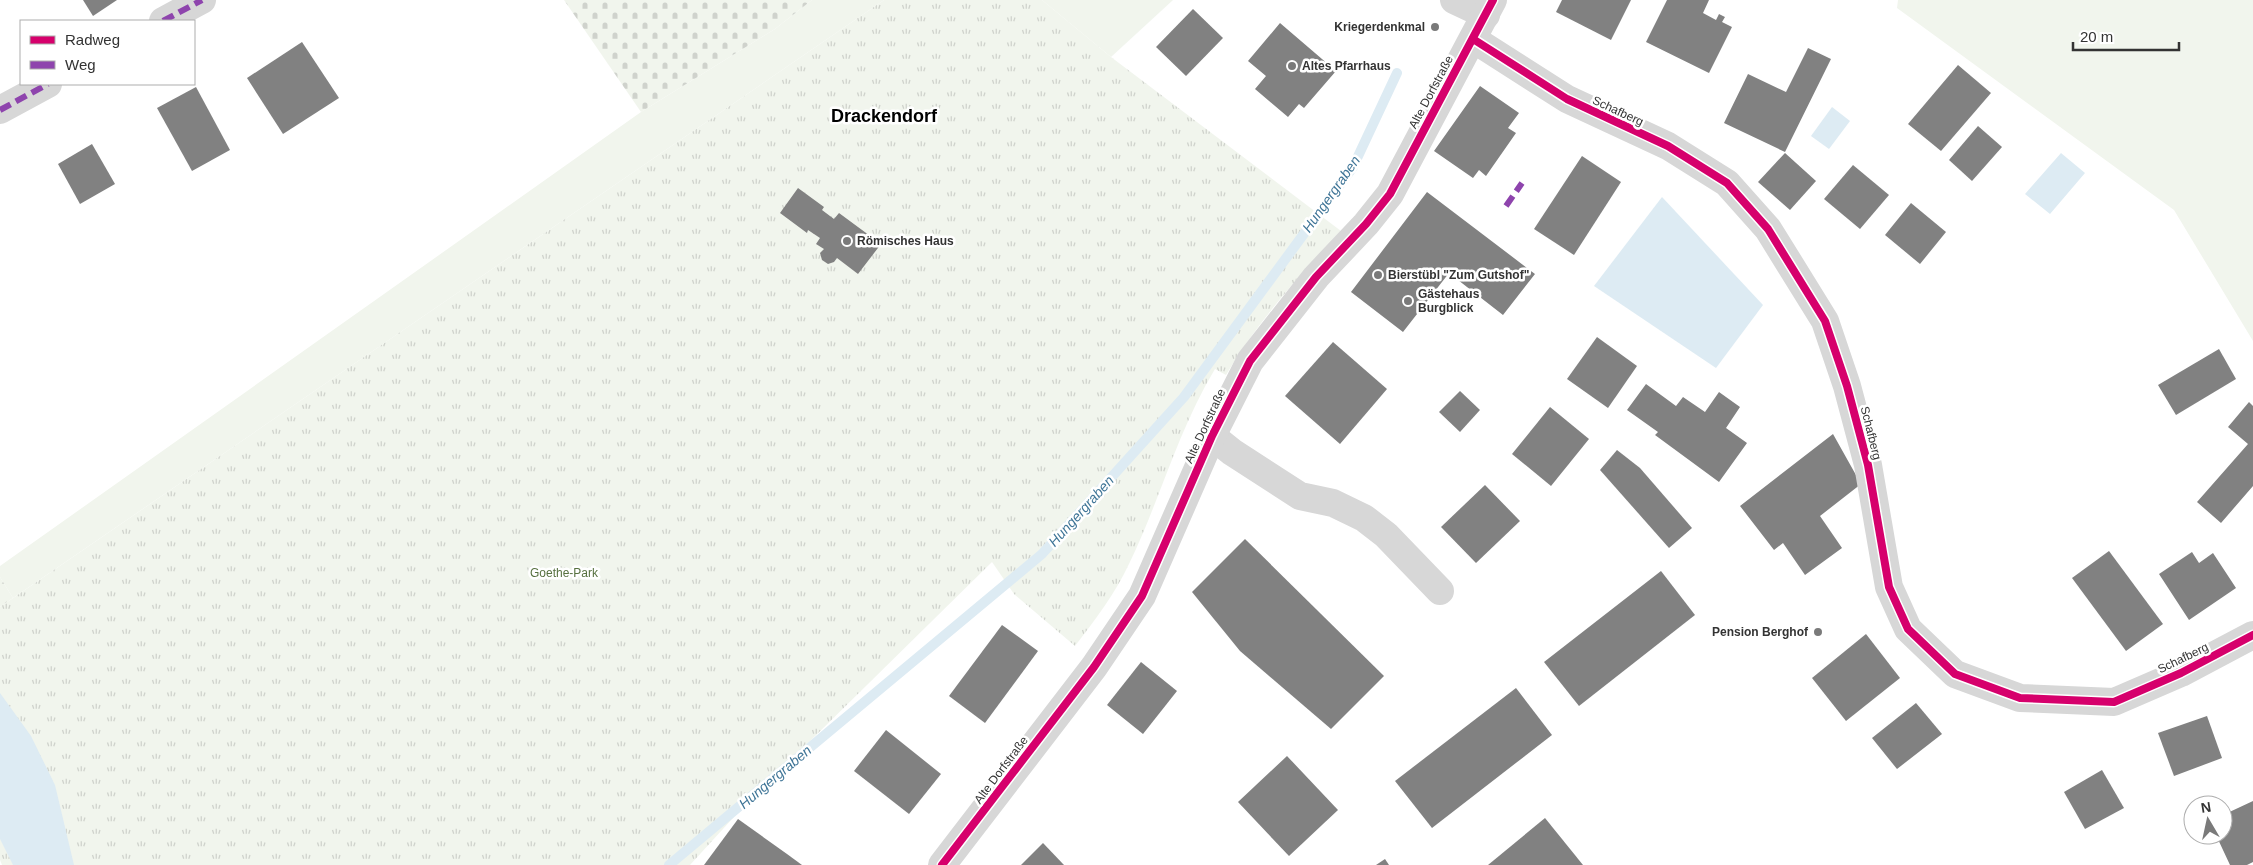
<svg xmlns="http://www.w3.org/2000/svg" width="2253" height="865" font-family="Arial,sans-serif">
  <defs>
    <pattern id="forest-firs" width="22" height="20" patternUnits="userSpaceOnUse" patternTransform="scale(1.25)"><rect width="22" height="20" fill="#f1f5ed"/><path d="M5 1l3.5 6h-7zM16 11l3.5 6h-7z" fill="#cfd2cc"/></pattern>
    <pattern id="cemetery-stones" width="16" height="16" patternUnits="userSpaceOnUse" patternTransform="scale(1.25)"><rect width="16" height="16" fill="#f1f5ed"/><path d="M2 7V4a2 2 0 0 1 4 0v3zM10 15v-3a2 2 0 0 1 4 0v3z" fill="#cfd2cc"/></pattern>
    <pattern id="park-tufts" width="24" height="20" patternUnits="userSpaceOnUse" patternTransform="scale(1.25)"><rect width="24" height="20" fill="#f1f5ed"/><path d="M3 7l-1-3M5 7V3M7 7l1-3M15 17l-1-3M17 17v-4M19 17l1-3" fill="none" stroke="#cfd2cc"/></pattern>
  </defs>
  <rect width="100%" height="100%" fill="#fff"/>
  <g fill="#f1f5ed">
    <path d="M812 0H884L13 598 0 577V566L641 112 775 29Z"/>
    <path d="M1042 0H1173L1111 57Z"/>
    <path d="M1898 0H2253V341L2174 210 1897 8Z"/>
  </g>
  <path fill="url(#forest-firs)" d="M0 577 13 598 0 607Z"/>
  <path fill="url(#cemetery-stones)" d="M564 0H812L775 29 641 112Z"/>
  <path fill="url(#park-tufts)" d="M884 0H1042L1111 57 1341 231C1299 276 1257 322 1226 375L1215 369C1178 430 1160 500 1129 564 1115 594 1095 620 1075 646L1014 594 992 562 744 806 690 865H2L0 860V607Z"/>
  <g fill="#ddebf3">
    <path d="M1832 107 1850 121 1829 149 1811 136Z"/>
    <path d="M2061 153 2085 173 2050 214 2025 194Z"/>
    <path d="M1662 197 1763 305 1716 368 1594 286Z"/>
    <path d="M0 693 31 736 55 785 74 865H13L0 839Z"/>
  </g>
  <g fill="none" stroke-linecap="round" stroke-linejoin="round">
    <path stroke="#ddebf3" stroke-width="10" d="M669 865 1042 554 1184 397 1353 167 1397 73"/>
  </g>
  <g fill="#818181">
    <path d="M83 0H117L93 16Z"/>
    <path d="M1562 0H1631L1611 40 1556 12Z"/>
    <path d="M1667 0H1709L1703 13 1716 20 1719 14 1725 17 1722 22 1732 27 1709 73 1646 42Z"/>
    <path d="M1193 9 1223 38 1186 76 1156 47Z"/>
    <path d="M1280 23 1336 71 1304 108 1299 104 1288 117 1255 89 1266 76 1248 61Z"/>
    <path d="M302 42 339 98 283 134 247 78Z"/>
    <path d="M1808 48 1831 59 1785 152 1724 123 1748 74 1786 92Z"/>
    <path d="M1958 65 1991 93 1941 151 1908 124Z"/>
    <path d="M1480 86 1519 113 1508 128 1516 133 1486 176 1479 170 1473 178 1434 151Z"/>
    <path d="M196 87 230 150 192 171 157 108Z"/>
    <path d="M1978 126 2002 147 1972 181 1949 160Z"/>
    <path d="M92 144 115 184 80 204 58 164Z"/>
    <path d="M1785 153 1816 181 1790 210 1758 182Z"/>
    <path d="M1582 156 1621 182 1574 255 1534 229Z"/>
    <path d="M1853 165 1889 195 1860 229 1824 199Z"/>
    <path d="M798 188 824 207 822 210 834 219 839 213 881 244 858 274 837 258 834 262 828 264 822 260 820 253 824 249 816 244 820 238 808 230 807 233 780 213Z"/>
    <path d="M1427 192 1535 274 1503 315 1449 273 1403 332 1351 292Z"/>
    <path d="M1911 203 1946 232 1920 264 1885 235Z"/>
    <path d="M1597 337 1637 366 1608 408 1567 379Z"/>
    <path d="M1333 342 1387 389 1340 444 1285 396Z"/>
    <path d="M2219 349 2236 379 2176 415 2158 385Z"/>
    <path d="M1646 384 1676 406 1683 397 1705 412 1719 392 1740 407 1726 428 1747 443 1719 482 1655 435 1658 432 1627 410Z"/>
    <path d="M1460 391 1480 410 1460 432 1439 412Z"/>
    <path d="M2249 402 2253 406V486L2221 523 2197 502 2248 444 2228 427Z"/>
    <path d="M1550 407 1589 439 1551 486 1512 454Z"/>
    <path d="M1833 434 1861 484 1820 516 1842 548 1805 575 1783 543 1774 550 1740 506Z"/>
    <path d="M1617 450 1640 468 1692 528 1669 548 1600 470Z"/>
    <path d="M1485 485 1520 521 1476 563 1441 527Z"/>
    <path d="M1245 539 1384 676 1331 729 1240 651 1192 592Z"/>
    <path d="M2109 551 2163 624 2126 651 2072 578Z"/>
    <path d="M2192 552 2199 563 2213 553 2236 588 2189 620 2159 574Z"/>
    <path d="M1661 571 1695 615 1579 706 1544 662Z"/>
    <path d="M1002 625 1038 651 985 723 949 696Z"/>
    <path d="M1866 634 1900 678 1846 721 1812 678Z"/>
    <path d="M1141 662 1177 691 1143 734 1107 705Z"/>
    <path d="M1516 688 1552 735 1432 828 1395 781Z"/>
    <path d="M1916 703 1942 734 1897 769 1872 738Z"/>
    <path d="M2207 716 2222 758 2174 776 2158 733Z"/>
    <path d="M886 730 941 774 909 814 854 771Z"/>
    <path d="M1287 756 1338 810 1289 856 1238 802Z"/>
    <path d="M2102 770 2124 808 2085 829 2064 792Z"/>
    <path d="M2253 801V862L2247 865H2230L2216 835H2223V815Z"/>
    <path d="M1545 818 1583 865H1488Z"/>
    <path d="M738 819 787 854 802 865H704Z"/>
    <path d="M1043 843 1064 865H1021Z"/>
    <path d="M1385 859 1389 865H1376Z"/>
  </g>
  <g fill="none" stroke-linecap="round" stroke-linejoin="round">
    <g stroke="#d7d7d7" stroke-width="28">
      <path d="M1454 0 1486 15"/>
      <path d="M163 21 202 0"/>
      <path d="M1473 39 1567 99 1668 146 1727 183 1768 229 1825 321 1847 386 1868 465 1889 587 1908 629 1955 674 2020 698 2114 702 2181 673 2253 635"/>
      <path d="M0 110 48 84"/>
      <path d="M1212 436 1232 452 1300 496 1333 503 1364 518 1386 535 1440 591"/>
      <path d="M942 865 1094 667 1142 596 1212 436 1250 361 1316 277 1366 224 1390 194 1493 0"/>
    </g>
    <g stroke="#8e44ad" stroke-width="6" stroke-dasharray="12 6" stroke-linecap="butt">
      <path d="M163 21 202 0"/>
      <path d="M0 110 48 84"/>
      <path d="M1506 206 1522 183"/>
    </g>
    <defs>
      <g id="cycleway">
        <path d="M1473 39 1567 99 1668 146 1727 183 1768 229 1825 321 1847 386 1868 465 1889 587 1908 629 1955 674 2020 698 2114 702 2181 673 2253 635"/>
        <path d="M942 865 1094 667 1142 596 1212 436 1250 361 1316 277 1366 224 1390 194 1493 0"/>
      </g>
    </defs>
    <use href="#cycleway" stroke="#fff" stroke-width="11"/>
    <use href="#cycleway" stroke="#d6006c" stroke-width="8"/>
  </g>
  <g fill="#7a7a7a" stroke="#fff" stroke-width="2">
    <circle cx="1435" cy="27" r="5"/>
    <circle cx="1292" cy="66" r="5"/>
    <circle cx="847" cy="241" r="5"/>
    <circle cx="1378" cy="275" r="5"/>
    <circle cx="1408" cy="301" r="5"/>
    <circle cx="1818" cy="632" r="5"/>
  </g>
  <g text-anchor="middle" dominant-baseline="central" stroke-width="5" stroke-linejoin="round" paint-order="stroke">
    <g font-size="12" font-weight="bold" fill="#333" stroke="#fff" text-anchor="start">
      <text x="1425" y="27" text-anchor="end">Kriegerdenkmal</text>
      <text x="1302" y="66">Altes Pfarrhaus</text>
      <text x="857" y="241">Römisches Haus</text>
      <text x="1388" y="275">Bierstübl "Zum Gutshof"</text>
      <text x="1418" y="294">Gästehaus<tspan x="1418" dy="14">Burgblick</tspan></text>
      <text x="1808" y="632" text-anchor="end">Pension Berghof</text>
    </g>
    <g font-size="12" fill="#333" stroke="#fff">
      <text transform="translate(1431 92) rotate(-62)">Alte Dorfstraße</text>
      <text transform="translate(1618 111) rotate(25)">Schafberg</text>
      <text transform="translate(1205 426) rotate(-65)">Alte Dorfstraße</text>
      <text transform="translate(1871 433) rotate(76)">Schafberg</text>
      <text transform="translate(2183 658) rotate(-26)">Schafberg</text>
      <text transform="translate(1001 770) rotate(-53)">Alte Dorfstraße</text>
    </g>
    <g font-size="12" fill="#56703f" stroke="#fff">
      <text x="564" y="573">Goethe-Park</text>
    </g>
    <g font-size="14" font-style="italic" fill="#3f7597" stroke="#fff">
      <text transform="translate(1331 194) rotate(-55)">Hungergraben</text>
      <text transform="translate(1081 511) rotate(-48)">Hungergraben</text>
      <text transform="translate(775 777) rotate(-40)">Hungergraben</text>
    </g>
    <g font-size="18" font-weight="bold" fill="#000" stroke="#fff">
      <text x="884" y="116">Drackendorf</text>
    </g>
  </g>
  <rect x="20" y="20" width="175" height="65" fill="#ffffff" stroke="#adadad"/>
  <rect x="30" y="36" width="25" height="8" fill="#d6006c" stroke="#adadad"/>
  <text x="65" y="45" font-size="15" fill="#333333">Radweg</text>
  <rect x="30" y="61" width="25" height="8" fill="#8e44ad" stroke="#adadad"/>
  <text x="65" y="70" font-size="15" fill="#333333">Weg</text>
  <g transform="translate(2208 820) rotate(351)"><circle r="24" fill="#ffffff" stroke="#adadad"/>
  <path d="M0-4L9 19L0 12L-9 19Z" fill="#7a7a7a"/>
  <text y="-8" font-size="14" font-weight="bold" text-anchor="middle" fill="#333333">N</text>
  </g>
  <path d="M2073 42v8h106v-8" fill="none" stroke="#333333" stroke-width="2.5"/>
  <text x="2080" y="42" font-size="15" fill="#333333" stroke="#ffffff" stroke-width="4" paint-order="stroke">20 m</text>
</svg>
